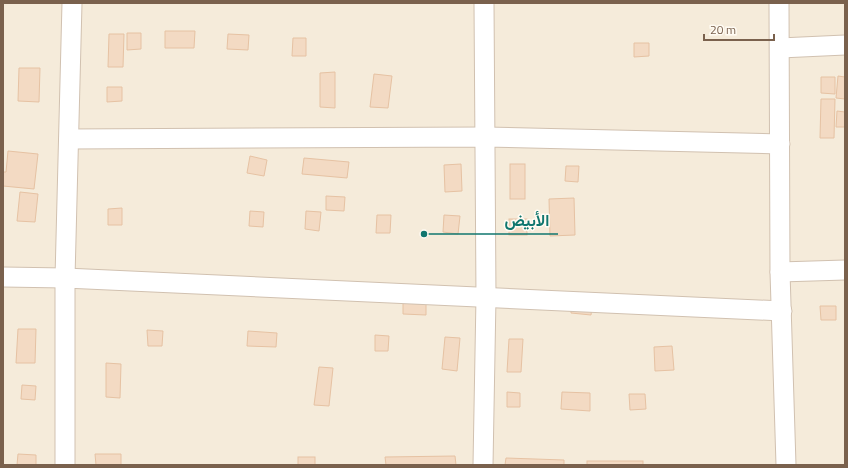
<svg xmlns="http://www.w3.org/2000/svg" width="848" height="468" font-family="'Titillium Web',Vazirmatn,sans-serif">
  <rect width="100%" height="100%" fill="#fdf8ec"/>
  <rect fill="#f5ebda" x="3" y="3" width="842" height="462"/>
  <g fill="#f3dac3" stroke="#e6c2a3">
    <path d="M165 31H195L194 48H165Z"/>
    <path d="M127 33H141V49L127 50Z"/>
    <path d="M109 34H124L123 67H108Z"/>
    <path d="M228 34 249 35 248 50 227 49Z"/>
    <path d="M293 38H306V56H292Z"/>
    <path d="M634 43H649V56L634 57Z"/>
    <path d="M19 68H40L39 102 18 101Z"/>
    <path d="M335 72V108L320 107V73Z"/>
    <path d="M374 74 392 76 388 108 370 107Z"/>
    <path d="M838 76 845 77V99L836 98Z"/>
    <path d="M821 77H835V94L821 93Z"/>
    <path d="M107 87H122V101L107 102Z"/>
    <path d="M821 99H835L834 138H820Z"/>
    <path d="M837 111 845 112V127H836Z"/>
    <path d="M8 151 38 154 34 189 3 186V172H6Z"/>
    <path d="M250 156 267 160 264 176 247 173Z"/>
    <path d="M304 158 349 162 347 178 302 174Z"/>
    <path d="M461 164 462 191 445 192 444 165Z"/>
    <rect x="510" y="164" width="15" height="35"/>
    <path d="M566 166H579L578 182 565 181Z"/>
    <path d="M20 192 38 194 35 222 17 221Z"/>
    <path d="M326 196 345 197 344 211 326 210Z"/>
    <path d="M574 198 575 235 550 236 549 199Z"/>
    <path d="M122 208V225H108V209Z"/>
    <path d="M250 211 264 212 263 227 249 226Z"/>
    <path d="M306 211 321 212 319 231 305 229Z"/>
    <path d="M377 215H391L390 233H376Z"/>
    <path d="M444 215 460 216 458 234 443 232Z"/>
    <rect x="509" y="219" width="18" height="16"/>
    <path d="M403 303 426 304V315L403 314Z"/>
    <path d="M571 305 592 307 591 315 571 313Z"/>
    <path d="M820 306H836V320H821Z"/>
    <path d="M18 329H36L35 363H16Z"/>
    <path d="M147 330 163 331 162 346H148Z"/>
    <path d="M248 331 277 333 276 347 247 346Z"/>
    <path d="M375 335 389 336 388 351H375Z"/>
    <path d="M445 337 460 338 457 371 442 369Z"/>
    <path d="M509 339H523L521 372H507Z"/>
    <path d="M672 346 674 370 655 371 654 347Z"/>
    <path d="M106 363 121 364 120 398 106 397Z"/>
    <path d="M319 367 333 368 329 406 314 405Z"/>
    <path d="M22 385 36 386 35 400 21 399Z"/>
    <path d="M507 392 520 393V407H507Z"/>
    <path d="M562 392 590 393V411L561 409Z"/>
    <path d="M629 394H645L646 409 630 410Z"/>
    <path d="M18 454 36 455V465H17Z"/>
    <path d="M95 454H121V465H96Z"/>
    <path d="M455 456 456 465H386L385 457Z"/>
    <rect x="298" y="457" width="17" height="8"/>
    <path d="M506 458 564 460V465H505Z"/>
    <rect x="587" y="461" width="56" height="4"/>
  </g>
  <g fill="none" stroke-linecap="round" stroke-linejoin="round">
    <defs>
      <g id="street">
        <path d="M779 3 780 272 786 465"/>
        <path d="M780 48 845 45"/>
        <path d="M69 139 485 137 780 144"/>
        <path d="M780 272 845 270"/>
        <path d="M3 277 65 278 782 311"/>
        <path d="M65 465V278L72 3"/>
        <path d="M483 465 486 297 484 3"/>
      </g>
    </defs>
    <use href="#street" stroke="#d1c1b0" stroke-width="21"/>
    <use href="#street" stroke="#fff" stroke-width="19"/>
  </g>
  <path fill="none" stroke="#0f766e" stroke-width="1.5" d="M424 234L497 234H558"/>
  <circle fill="#0f766e" stroke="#fffbf3" stroke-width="1.5" cx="424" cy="234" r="4"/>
  <g font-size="16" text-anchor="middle" font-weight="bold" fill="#0f766e" stroke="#fffbf3" stroke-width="3" stroke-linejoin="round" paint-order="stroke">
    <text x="527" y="226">الأبيض</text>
  </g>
  <rect width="848" height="468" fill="none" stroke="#7a614d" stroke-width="8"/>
  <path d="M704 34v6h70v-6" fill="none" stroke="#7a614d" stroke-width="2"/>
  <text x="710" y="34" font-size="12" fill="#7a614d" stroke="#fffbf3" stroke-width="3" paint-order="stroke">20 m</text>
</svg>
